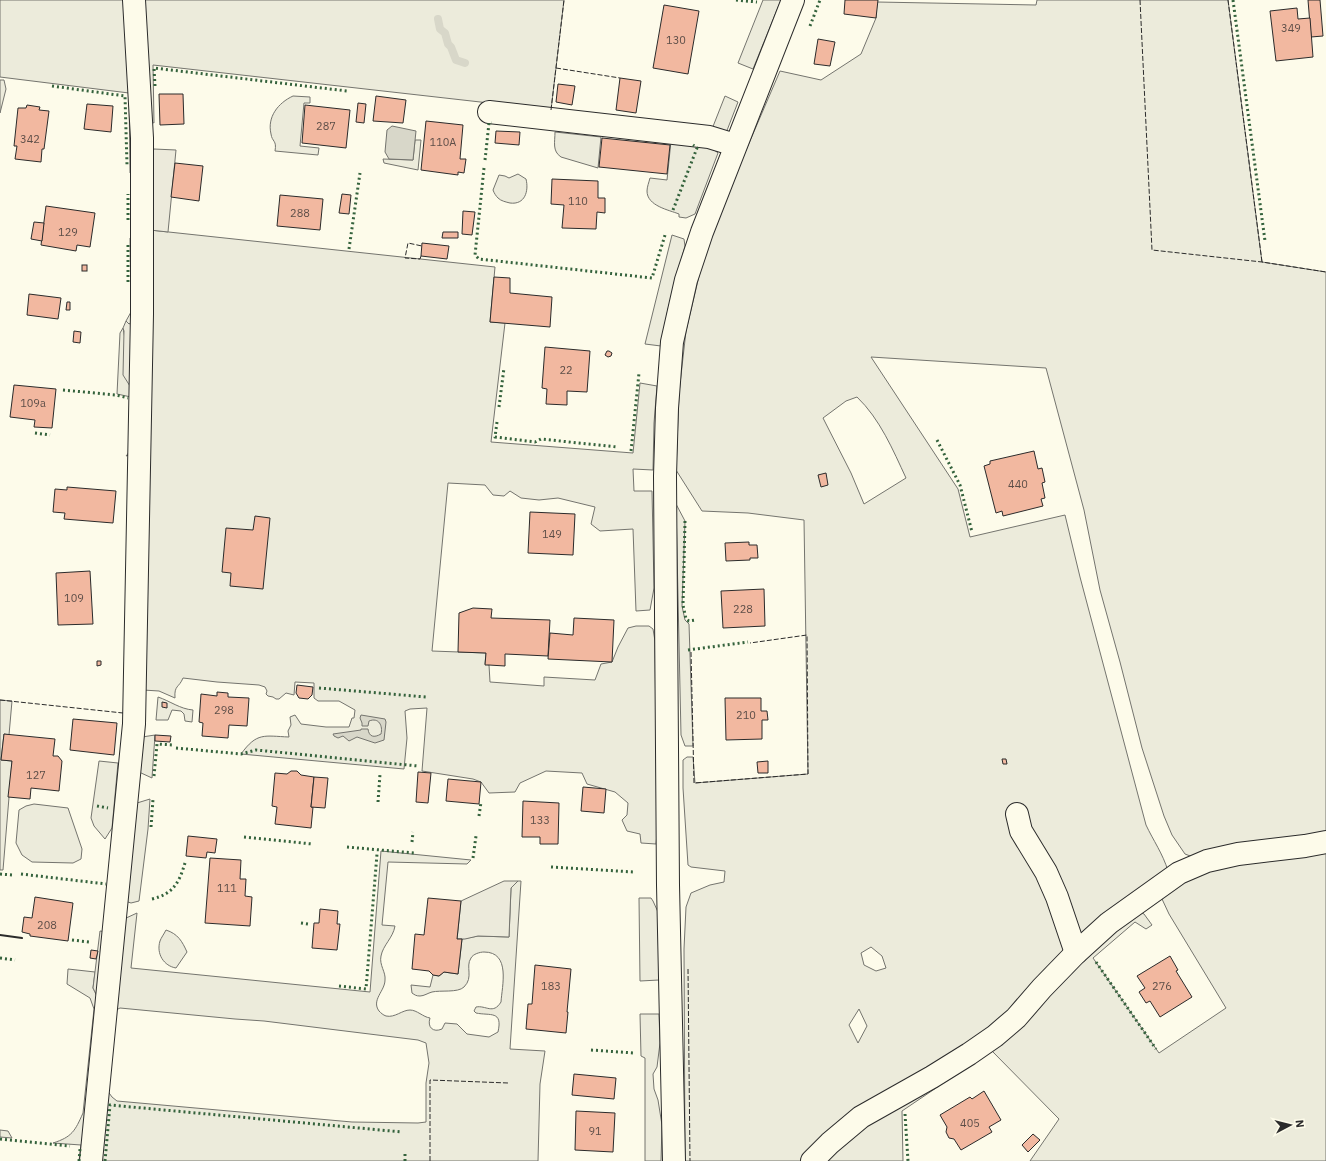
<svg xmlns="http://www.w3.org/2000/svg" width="1326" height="1161" font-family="'IBM Plex Sans',sans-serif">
  <rect width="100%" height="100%" fill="#fdfbea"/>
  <g fill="#ecebdb" stroke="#74746e" fill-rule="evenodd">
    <path d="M0 0H129L136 173H130L129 93 0 77Z"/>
    <path d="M140 0H564L551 110 153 65 154 123 149 121Z"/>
    <path d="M763 0H781L753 69 738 63Z"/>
    <path d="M1037 0H1228L1262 262 1326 272V835L1198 859 1185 854 1172 835 1164 816 1142 748 1120 662 1100 590 1084 510 1046 368 871 357 958 489 970 537 1065 515 1080 577 1146 825C1153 840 1163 854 1168 871L993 1027 802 1161H685L684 949 686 907 691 893 710 885 724 882 725 871 691 867 688 865 683 788V760L687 757H693L695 783 808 774 804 520 748 513 702 511 676 470 679 393 686 331 704 255 731 185 780 71 821 80 861 54 876 18 877 2 1036 5ZM857 397C880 419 893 450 906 478L864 504 851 473 823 418 846 401ZM871 947 882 956 886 968 876 971 864 965 861 953ZM859 1009 867 1026 858 1043 849 1025Z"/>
    <path d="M0 80H4L6 89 0 113Z"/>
    <path d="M293 96 310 97V103H304L300 146 319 148 318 155 275 151C277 140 272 142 271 134 267 117 278 103 293 96Z"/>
    <path d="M725 96 738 102 726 133 712 129Z"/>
    <path d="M555 132 601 137 598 168 561 157C552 151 555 142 555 132Z"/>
    <path d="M415 140H421L418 170 384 163 383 159 413 160Z"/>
    <path d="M671 141C684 142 709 143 718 153L695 214 686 218 679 217V214C669 210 647 206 647 191 647 187 649 182 650 178L667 180Z"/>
    <path d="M518 174 526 179C529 191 525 205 510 203 506 202 501 201 498 198 496 196 494 193 493 190L499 175 505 176 509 178Z"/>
    <path d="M150 230 495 267 490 322 505 323 491 442 633 453 640 383 657 386 654 423 653 470 633 469 634 491H652L654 588 650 610 636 611 633 529 600 531 591 524 595 507 558 498 539 500 521 498 510 491 504 496 493 495 485 485 448 483 432 651 486 653 485 664 489 665 490 682 544 686V677L595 680 601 664 612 662 618 647 628 628 636 626H649L653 629 655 641 657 834 656 844 641 843 640 834 627 831 622 820 627 815 628 803 615 792 587 784 582 773 546 771 520 783 515 792 489 793 481 782 473 779 422 771 427 708 410 709 405 711 407 738 404 769 241 754C257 732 264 736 289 737L288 731 291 725 290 717 295 715 301 724 326 727H349L352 718H354L355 710 339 701H318L314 698V683L295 682 294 695 286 693 279 699H276L273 697 268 696 266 694 267 691 265 687 259 685 217 682 183 678C179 688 174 685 175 698L159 691 143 690Z"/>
    <path d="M672 235 684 239 685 246 668 309 661 346 645 344Z"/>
    <path d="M130 238H136L134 322 129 324 126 321 131 312Z"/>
    <path d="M123 328 135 394V453L126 456 131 450V397L117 394 120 333Z"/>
    <path d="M676 504 685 521 682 606 685 620 689 624 693 746H685L681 735Z"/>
    <path d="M158 697C170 701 180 709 193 710L192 722 185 721 184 714 181 711 172 710 168 720H156Z"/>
    <path d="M0 700 12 701 9 735 4 734 1 760 12 761 3 870H0Z"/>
    <path d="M155 735 152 778 139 772 142 737Z"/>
    <path d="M99 761 118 763 112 828 105 839 94 826 91 818Z"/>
    <path d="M150 799 148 829 139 901 131 903 125 901 137 803Z"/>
    <path d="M34 804 68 808 82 849 81 859 73 863 32 862 22 855 16 843 19 810 26 806Z"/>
    <path d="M1326 847V1161H1030L1059 1119 992 1051 1088 951 1139 911 1144 914 1152 925 1146 929 1135 922 1093 958 1159 1053 1226 1008 1169 914 1162 899 1167 887 1208 867Z"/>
    <path d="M381 851 471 860 467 864 388 862 382 925 395 926C393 938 383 945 381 956 379 965 386 972 385 980 385 991 371 1000 379 1011 381 1013 383 1015 386 1016 395 1018 402 1010 410 1010 417 1010 423 1017 430 1018 427 1027 433 1033 442 1029L445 1023 457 1024 467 1034 489 1037 498 1032C503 1010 490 1016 476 1013L474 1011 476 1007C486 1005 493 1015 501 1002 502 986 511 952 484 952 480 952 473 954 471 958 465 967 474 977 464 987 458 993 440 990 432 992 428 993 424 996 420 996 416 996 415 995 412 993L411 985 430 987 433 975 439 976 444 972 458 974 462 939 478 936 509 937 511 888 518 881H521L510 1049 545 1051 540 1084 538 1161H97L124 919 137 913 131 968 370 992ZM120 1008 235 1019 264 1021 418 1040 426 1043 429 1063 426 1083V1122L418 1123 352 1122 117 1101 112 1097 107 1090 116 1010Z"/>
    <path d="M639 898H651L653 901 658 912 659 980 640 981Z"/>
    <path d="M166 930C178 934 182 941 187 952L176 968C164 966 156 954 160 941 161 938 164 934 166 930Z"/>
    <path d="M68 969 95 972 93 988 97 996 84 1161H79L81 1145 53 1143C72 1137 75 1131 83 1113L94 1009 90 998 67 984Z"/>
    <path d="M640 1014H659L660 1043 657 1067 653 1074 654 1089 658 1100 662 1125 661 1161H645V1058L641 1056Z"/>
    <path d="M937 1084 939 1086 902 1111 903 1161H820L860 1126Z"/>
    <path d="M0 1130 8 1131 12 1138 0 1137Z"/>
  </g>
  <g fill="#eceadb" stroke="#74746e">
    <path d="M154 149 176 150 168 232 150 230V155Z"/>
    <path d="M126 321 129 324 134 322 135 394 123 375 124 331 123 328Z"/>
    <path d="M504 881H518L511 888 509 937 478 936 465 939H457L461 901Z"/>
    <path d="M100 931 107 932 97 996 93 988Z"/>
  </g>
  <g fill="#d8d7c9" stroke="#74746e">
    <path d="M392 126 416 131 413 160 389 159 385 152 387 130Z"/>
    <path d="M361 715 385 719 386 722 384 740 375 743 357 737 349 741 343 736 338 738 334 736 333 734 361 730V729H368C369 737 374 738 381 734 383 726 379 717 369 721L368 726H362V723L360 718Z"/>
  </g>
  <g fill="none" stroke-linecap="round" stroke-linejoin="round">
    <path stroke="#d8d7c9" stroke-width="8" d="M438 19 440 29 445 33 448 44 451 47 456 60 465 63"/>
  </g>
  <g fill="#f2b8a0" stroke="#2b2b2b">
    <path d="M845 0H878L876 18 844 14Z"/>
    <path d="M1308 0H1320L1323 36 1311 37Z"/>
    <path d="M664 5 699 11 688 74 653 68Z"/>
    <path d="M1297 8 1298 19 1310 18 1313 57 1276 61 1270 11Z"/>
    <path d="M818 39 835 42 830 66 814 64Z"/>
    <path d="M620 78 641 81 636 113 616 110Z"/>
    <path d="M558 84 575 86 572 105 556 102Z"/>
    <path d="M159 94H183L184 124 160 125Z"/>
    <path d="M376 96 406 100 403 123 373 121Z"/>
    <path d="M358 103 366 104 364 123 356 122Z"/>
    <path d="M87 104 113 106 111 132 84 129Z"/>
    <path d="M27 105 40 107 39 110 49 111 44 149H42L41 162 15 159 17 146H14L18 108H26Z"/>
    <path d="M305 105 350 110 346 148 302 143Z"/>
    <path d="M426 121 463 125 460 159H466L464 173 458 172V175L421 170Z"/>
    <path d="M496 131 520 132 519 145 495 143Z"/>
    <path d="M602 138 670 145 667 174 599 167Z"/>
    <path d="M175 163 203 166 199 201 171 197Z"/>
    <path d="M552 179 598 181V198H605V213L597 212 596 229 562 228 564 205 551 204Z"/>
    <path d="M342 194 351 195 349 214 339 213Z"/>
    <path d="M280 195 323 199 320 230 277 226Z"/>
    <path d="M46 206 95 213 90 247 77 245 76 251 41 245Z"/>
    <path d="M463 211 475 212 472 235 462 234Z"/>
    <path d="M34 222 44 223 42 241 31 239Z"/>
    <path d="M443 232H458V238H442Z"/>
    <path d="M422 243 449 246 447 259 421 256Z"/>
    <rect x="82" y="265" width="5" height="6"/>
    <path d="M494 277 510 278V293L552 297 550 327 490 322Z"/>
    <path d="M29 294 61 298 58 319 27 315Z"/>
    <path d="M67 302H70V310H66Z"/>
    <path d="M74 331 81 332 80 343 73 342Z"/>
    <path d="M545 347 590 351 587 392 567 391V405L546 404 547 389 542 388Z"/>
    <path d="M607 351H609L612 353 611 356 608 357 605 355Z"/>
    <path d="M14 385 56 389 52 428 34 427 35 420 10 417Z"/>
    <path d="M1034 451 1038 469 1042 468 1045 482 1042 483 1045 498 1041 499 1043 506 1003 516 1002 511 996 513 984 466 990 464V461Z"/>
    <path d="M826 473 828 485 821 487 818 475Z"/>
    <path d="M67 487 116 491 113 523 64 519 65 513 53 512 55 489 67 490Z"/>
    <path d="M530 512 575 514 573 555 528 553Z"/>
    <path d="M255 516 270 518 263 589 230 586 231 573 222 572 226 528 253 530Z"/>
    <path d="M749 542V545H757L758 558H750V560L726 561 725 543Z"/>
    <path d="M90 571 93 624 58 625 56 573Z"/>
    <path d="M764 589 765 626 723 628 721 591Z"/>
    <path d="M473 608 492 609 491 618 550 620 548 656 505 654V666L489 665H485L486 653 458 652 459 613Z"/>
    <path d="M574 618 614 620 612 662 548 659 550 633 573 635Z"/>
    <path d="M97 661H101V665L97 666Z"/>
    <path d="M297 685 313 687 312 695 308 699 299 698 296 693Z"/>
    <path d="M217 692 228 693V697L249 698 247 726 229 725 228 738 202 736 203 723 199 722 201 694 217 696Z"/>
    <path d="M725 698H761V711H767L768 720H762V739L726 740Z"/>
    <path d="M162 702 167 703V708L162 707Z"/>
    <path d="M73 719 117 723 114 755 70 750Z"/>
    <path d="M4 734 55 739 53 756H58L62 761 59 791 31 788 30 799 8 797 12 761 1 760Z"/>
    <path d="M155 735 171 736 170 742 155 741Z"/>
    <path d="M1002 759H1006L1007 764H1003Z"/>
    <path d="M768 761V773H758L757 762Z"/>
    <path d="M291 771H297L301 775 314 777 311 807H313L311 828 275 824 277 807 272 806 275 773 287 774Z"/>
    <path d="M418 772 431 773 428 803 416 802Z"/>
    <path d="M314 777 328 778 325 808 311 807Z"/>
    <path d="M448 779 481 782 479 804 446 801Z"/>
    <path d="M583 787 606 789 604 813 581 811Z"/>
    <path d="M523 801 559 803 558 844H540V837H522Z"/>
    <path d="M188 836 217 839 215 853 207 852 206 858 186 856Z"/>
    <path d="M210 858 241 860 240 879H246L245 896 252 897 250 926 205 923Z"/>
    <path d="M35 897 73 903 68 941 30 936V934L22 932 24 917 32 918Z"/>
    <path d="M428 898 461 901 457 939H462L458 974 444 972 439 976 433 975 429 971 412 969 415 934 424 935Z"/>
    <path d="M320 909 338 911 337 924H340L337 950 312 948 314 923H319Z"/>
    <path d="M91 950 98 951 96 959 90 958Z"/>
    <path d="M1170 956 1178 970 1176 971 1192 997 1160 1017 1150 1001 1146 1003 1139 992 1145 988 1137 976Z"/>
    <path d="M535 965 571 969 567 1012H568L566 1033 526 1029 528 1004H532Z"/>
    <path d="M574 1074 616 1078 614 1099 572 1095Z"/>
    <path d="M984 1091 1001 1120 989 1127 992 1132 961 1150 954 1139 949 1138 946 1132 947 1127 940 1115 970 1097 972 1099Z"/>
    <path d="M576 1111 615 1113 613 1152 575 1150Z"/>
    <path d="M1033 1134 1040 1140 1028 1152 1022 1145Z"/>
  </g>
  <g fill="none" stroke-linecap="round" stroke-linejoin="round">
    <defs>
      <g id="minor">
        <path d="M489 112 709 137 735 145"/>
        <path d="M1017 814 1021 831 1046 872 1057 897 1076 953"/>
        <path d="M91 1161 134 724 142 314V138L134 0"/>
        <path d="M674 1161 668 885 665 476 667 408 672 342 686 280 702 232 793 0"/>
        <path d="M812 1161 830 1143 861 1117 932 1077 969 1054 995 1036 1016 1018 1042 988 1076 953 1109 923 1179 873 1207 861 1238 854 1305 846 1326 842"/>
      </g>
    </defs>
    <use href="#minor" stroke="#2b2b2b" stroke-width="24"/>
    <use href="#minor" stroke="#fdfbea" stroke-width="22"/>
    <g stroke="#34623c" stroke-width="3" stroke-dasharray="2 3" stroke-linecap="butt">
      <path d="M736 0 757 2"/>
      <path d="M1233 0 1265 241"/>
      <path d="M810 26 820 0"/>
      <path d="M52 86 125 96 127 165"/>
      <path d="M155 86 154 68 347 91"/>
      <path d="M485 160 489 123H492"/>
      <path d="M484 168 475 255 479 259 652 278 665 235"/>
      <path d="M673 210 697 148 693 145"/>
      <path d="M128 220V194"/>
      <path d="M128 245V282"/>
      <path d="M349 249 360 173"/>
      <path d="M63 390 116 395 128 398"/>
      <path d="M499 407 504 368"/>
      <path d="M497 422 495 437 535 442 541 439 617 447"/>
      <path d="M35 433 50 435"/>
      <path d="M937 440 960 485 972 532"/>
      <path d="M631 451 639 373"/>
      <path d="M685 521 683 605 686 619 689 621 695 620"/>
      <path d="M688 650 748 642"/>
      <path d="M319 688 426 697"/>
      <path d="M176 748 241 754 256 750 418 766"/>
      <path d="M154 776 157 744 173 745"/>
      <path d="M378 802 380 774"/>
      <path d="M97 806 108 808"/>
      <path d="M479 816 481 802"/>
      <path d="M151 827 153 799"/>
      <path d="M244 837 312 844"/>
      <path d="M412 842 413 832"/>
      <path d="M347 847 414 853"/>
      <path d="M473 858 476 836"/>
      <path d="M551 867 634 872"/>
      <path d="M0 874 12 875"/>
      <path d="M21 874 106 884"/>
      <path d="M152 899C173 894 179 883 185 863"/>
      <path d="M301 923 308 924"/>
      <path d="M72 940 89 942"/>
      <path d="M0 958 15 960"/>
      <path d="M1096 962 1156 1049"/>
      <path d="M339 986 366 989 377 854"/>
      <path d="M591 1050 634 1053"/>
      <path d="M905 1114 908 1161"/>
      <path d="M0 1139 70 1146"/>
      <path d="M79 1161 80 1149"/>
      <path d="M105 1161 110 1105 402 1132"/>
      <path d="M405 1161V1151"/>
    </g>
    <g stroke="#2b2b2b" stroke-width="1" stroke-dasharray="5 2" stroke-linecap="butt">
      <path d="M1140 0 1152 250 1262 262 1326 272"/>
      <path d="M1228 0 1262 262"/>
      <path d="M556 68 620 78"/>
      <path d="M551 110 564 0"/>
      <path d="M421 256 420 259 405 258 408 243 422 246"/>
      <path d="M691 652 694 783 808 774 807 635 750 643"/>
      <path d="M0 700 123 713"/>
      <path d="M688 969 690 1161"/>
      <path d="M430 1161V1080L508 1083"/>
    </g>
    <path stroke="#2b2b2b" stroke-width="2" d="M0 935 22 938"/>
  </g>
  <g text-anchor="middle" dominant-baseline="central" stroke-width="3" stroke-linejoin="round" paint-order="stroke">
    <g font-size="11" fill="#5d4e48">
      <text x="1291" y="28">349</text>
      <text x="676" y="40">130</text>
      <text x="326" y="126">287</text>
      <text x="30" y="139">342</text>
      <text x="443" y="142">110A</text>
      <text x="578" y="201">110</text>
      <text x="300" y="213">288</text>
      <text x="68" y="232">129</text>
      <text x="566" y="370">22</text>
      <text x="33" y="403">109a</text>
      <text x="1018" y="484">440</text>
      <text x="552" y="534">149</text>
      <text x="74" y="598">109</text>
      <text x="743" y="609">228</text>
      <text x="224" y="710">298</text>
      <text x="746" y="715">210</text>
      <text x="36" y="775">127</text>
      <text x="540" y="820">133</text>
      <text x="227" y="888">111</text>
      <text x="47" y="925">208</text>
      <text x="551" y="986">183</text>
      <text x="1162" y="986">276</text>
      <text x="970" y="1123">405</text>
      <text x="595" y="1131">91</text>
    </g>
  </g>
  <g transform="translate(1290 1125) rotate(83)" stroke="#fdfbea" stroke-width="3" paint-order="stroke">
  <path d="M0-3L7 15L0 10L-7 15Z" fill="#2b2b2b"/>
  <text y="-6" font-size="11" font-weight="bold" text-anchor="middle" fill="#2b2b2b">N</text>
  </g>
</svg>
